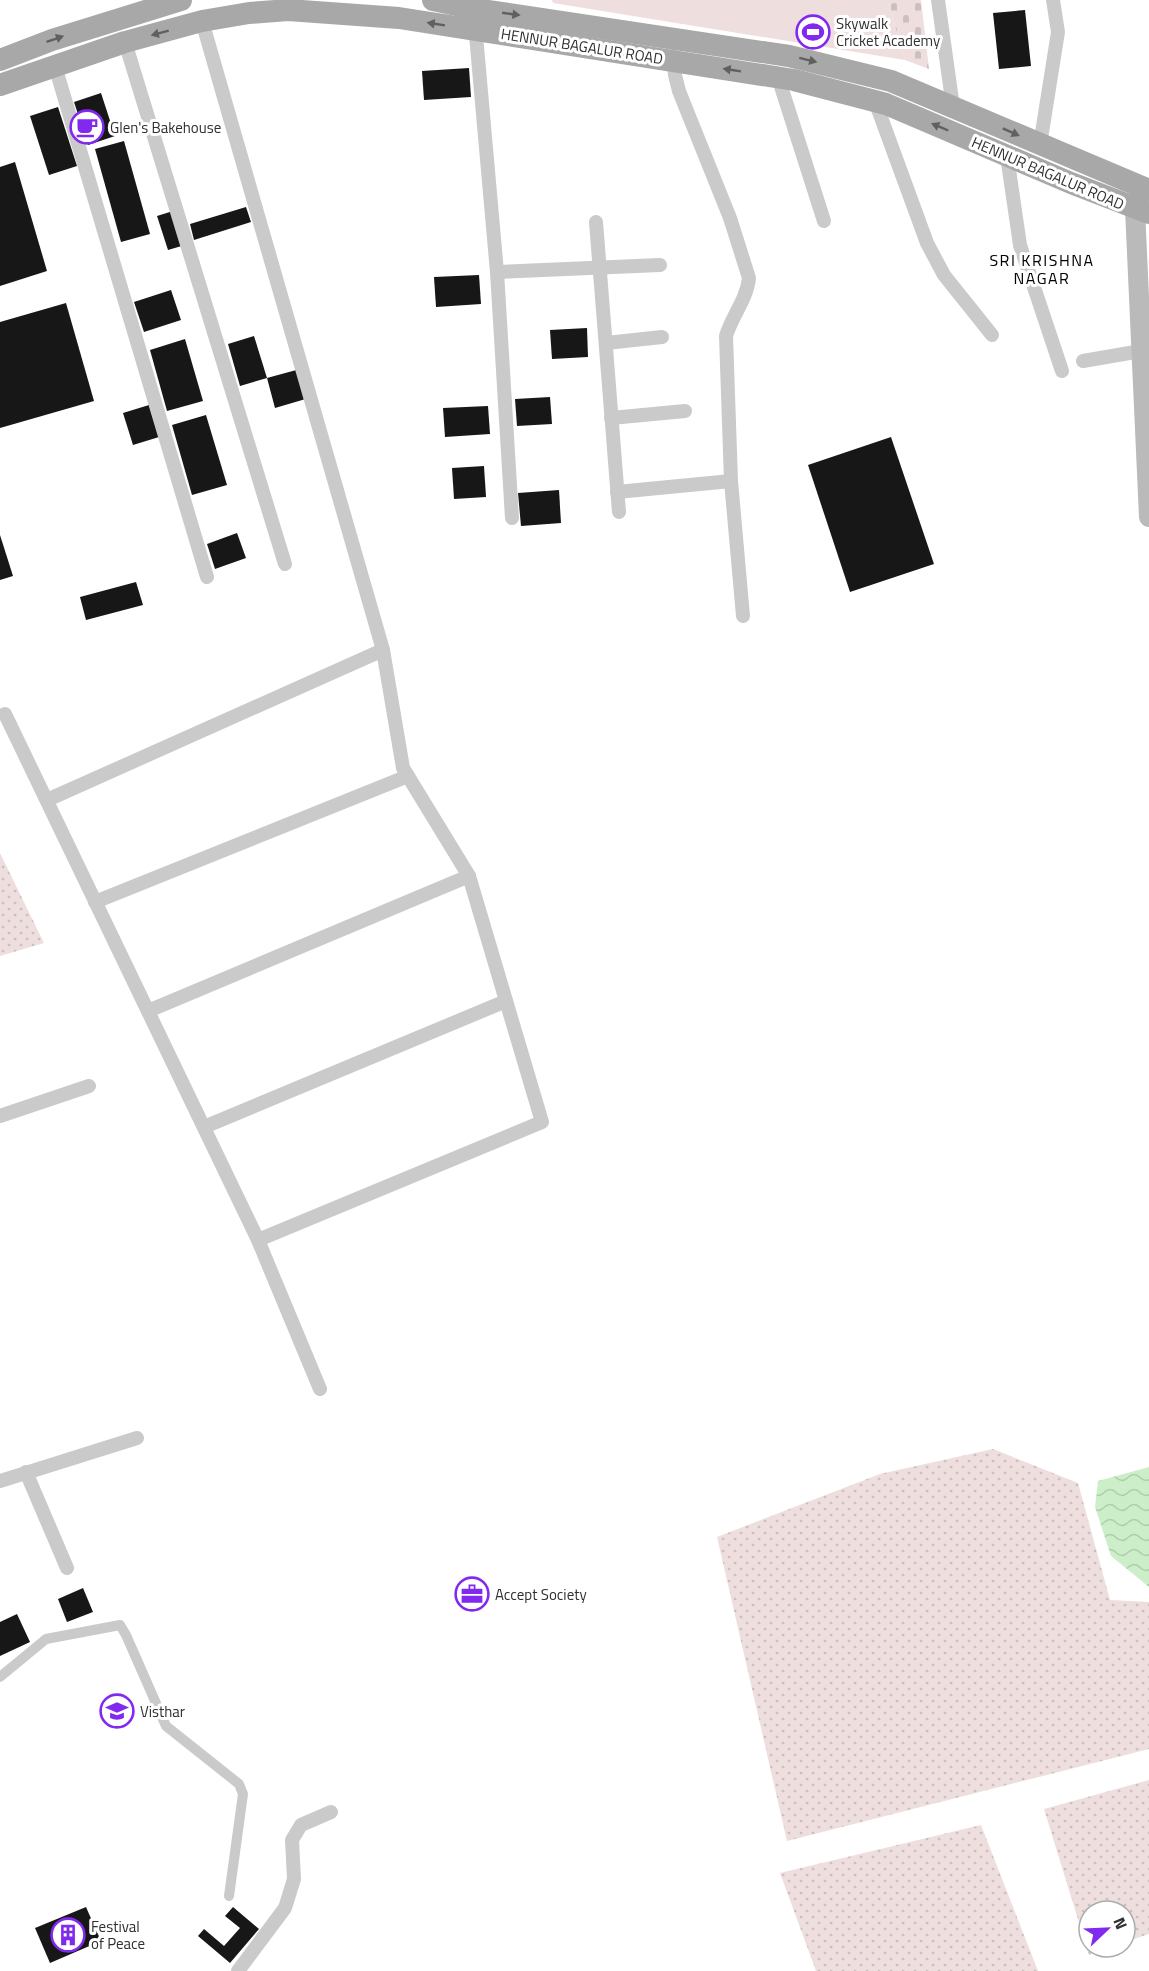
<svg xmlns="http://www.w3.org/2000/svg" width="1149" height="1971" font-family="'Titillium Web',sans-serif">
  <defs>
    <pattern id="grass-dots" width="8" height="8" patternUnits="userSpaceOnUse" patternTransform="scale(1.5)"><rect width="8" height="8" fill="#eedede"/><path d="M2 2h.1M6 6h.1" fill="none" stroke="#ccbfbf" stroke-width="1.8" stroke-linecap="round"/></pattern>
    <pattern id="cemetery-stones" width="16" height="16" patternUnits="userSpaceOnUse" patternTransform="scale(1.5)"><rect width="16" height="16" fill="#eedede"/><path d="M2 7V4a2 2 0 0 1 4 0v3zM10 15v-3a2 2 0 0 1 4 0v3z" fill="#ccbfbf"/></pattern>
    <pattern id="water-waves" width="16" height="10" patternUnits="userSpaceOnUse" patternTransform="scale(1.5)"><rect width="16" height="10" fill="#ccefc9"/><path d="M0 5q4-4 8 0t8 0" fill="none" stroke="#b0cdad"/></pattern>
  </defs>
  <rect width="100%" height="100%" fill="#fff"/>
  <g fill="url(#grass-dots)">
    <path d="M0 853 44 943 0 956Z"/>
    <path d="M993 1449 1078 1483 1110 1600 1149 1602V1749L787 1841 717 1537 880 1474Z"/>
    <path d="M1149 1780V1934L1125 1942V1911H1089V1947H1112L1089 1955 1044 1809Z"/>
    <path d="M981 1825 1038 1971H816L780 1873Z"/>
  </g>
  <path fill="url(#cemetery-stones)" d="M887 0H921L929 69 905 60Z"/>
  <path fill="#eedede" d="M552 0H887L905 60 553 3Z"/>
  <path fill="url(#water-waves)" d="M1149 1467V1587L1111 1556 1095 1507 1098 1481Z"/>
  <g fill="#171717">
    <path d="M1025 10 1031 66 999 69 993 13Z"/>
    <path d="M469 68 471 97 424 100 422 71Z"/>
    <path d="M101 93 115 136 88 145 74 102Z"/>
    <path d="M58 107 77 166 49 175 30 116Z"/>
    <path d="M124 141 150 234 121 242 95 149Z"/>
    <path d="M15 162 47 271 0 286V167Z"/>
    <path d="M246 207 251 222 194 240 190 224Z"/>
    <path d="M173 211 185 245 168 250 157 216Z"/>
    <path d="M479 275 481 304 436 307 434 277Z"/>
    <path d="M171 290 181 320 144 332 134 302Z"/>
    <path d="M66 303 94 401 0 428V322Z"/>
    <path d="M587 328 588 357 552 359 550 330Z"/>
    <path d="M254 336 267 378 240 386 228 344Z"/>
    <path d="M185 339 203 401 167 411 150 350Z"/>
    <path d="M300 369 309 398 275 408 267 378Z"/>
    <path d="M550 397 552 424 517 426 515 399Z"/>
    <path d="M149 405 159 437 133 445 123 413Z"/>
    <path d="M488 406 490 434 445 437 443 408Z"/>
    <path d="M206 415 227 485 192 495 172 425Z"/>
    <path d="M891 437 934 564 850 592 808 465Z"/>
    <path d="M484 466 486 497 454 499 452 468Z"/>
    <path d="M559 490 561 523 521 526 518 493Z"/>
    <path d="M237 533 246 558 215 569 207 544Z"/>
    <path d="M0 535 13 576 0 580Z"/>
    <path d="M136 582 143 605 86 620 80 597Z"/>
    <path d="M83 1588 93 1612 67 1622 58 1599Z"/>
    <path d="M17 1614 30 1642 0 1656V1622Z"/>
    <path d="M86 1907 101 1941 50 1963 35 1928Z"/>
    <path d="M233 1907 259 1929 230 1963 198 1936 204 1929 224 1946 240 1928 225 1916Z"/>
  </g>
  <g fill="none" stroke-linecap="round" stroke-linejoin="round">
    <path stroke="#cacaca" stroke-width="10" d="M0 1677 46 1639 120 1625 126 1635 166 1726 239 1784 243 1794 229 1896"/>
    <g stroke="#cacaca" stroke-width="14">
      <path d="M938 0 953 107"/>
      <path d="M202 21 383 650 403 768 469 876 542 1122 258 1240"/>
      <path d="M475 24 497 272 512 518"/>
      <path d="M125 42 285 564"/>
      <path d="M673 56 675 75 679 91 730 218 749 278C747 299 732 316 726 336L731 481 743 616"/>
      <path d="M55 66 207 577"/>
      <path d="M778 77 824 221"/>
      <path d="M875 101 927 243 944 275 992 335"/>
      <path d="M1040 145 1058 32 1053 0"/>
      <path d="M1007 156 1020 245 1062 371"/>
      <path d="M596 222 619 512"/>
      <path d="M497 272 660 265"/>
      <path d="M606 343 662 337"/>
      <path d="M1083 361 1141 351"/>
      <path d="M611 418 685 411"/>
      <path d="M617 492 731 481"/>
      <path d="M5 714 258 1240 320 1389"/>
      <path d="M47 800 383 650"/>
      <path d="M95 902 408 776"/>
      <path d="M148 1011 469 876"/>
      <path d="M0 1116 89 1086"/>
      <path d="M204 1127 506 1001"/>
      <path d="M26 1472 67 1568"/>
      <path d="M0 1481 137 1438"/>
      <path d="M238 1971 285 1908 294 1879 292 1840 301 1825 331 1812"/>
    </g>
    <path stroke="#bababa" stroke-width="20" d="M1140 193 1135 209 1149 517"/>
    <g stroke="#a8a8a8" stroke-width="22">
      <path d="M433 0 475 9 789 56 891 81 1149 190"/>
      <path d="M0 60 52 40 181 0"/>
      <path d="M0 85 125 42 202 21 249 13 288 10 399 18 794 80 886 104 1071 183 1149 213"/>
    </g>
  </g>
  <defs><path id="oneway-solid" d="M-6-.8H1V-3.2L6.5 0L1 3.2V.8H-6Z" transform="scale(1.5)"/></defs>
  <g fill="#606060">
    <use href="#oneway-solid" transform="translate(511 14) rotate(8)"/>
    <use href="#oneway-solid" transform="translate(436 24) rotate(-171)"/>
    <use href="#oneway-solid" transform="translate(160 33) rotate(165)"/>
    <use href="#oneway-solid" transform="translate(55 39) rotate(-19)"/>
    <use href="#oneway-solid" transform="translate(808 60) rotate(14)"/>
    <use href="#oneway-solid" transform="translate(732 70) rotate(-171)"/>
    <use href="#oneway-solid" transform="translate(940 127) rotate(-157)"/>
    <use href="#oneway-solid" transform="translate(1011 132) rotate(24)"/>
  </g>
  <defs>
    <symbol id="stadium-ring" viewBox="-11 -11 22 22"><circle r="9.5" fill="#fff" stroke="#8229f0" stroke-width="1.5"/><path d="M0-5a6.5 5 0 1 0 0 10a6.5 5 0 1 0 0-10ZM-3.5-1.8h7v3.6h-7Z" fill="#8229f0"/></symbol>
    <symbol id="cafe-ring" viewBox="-11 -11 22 22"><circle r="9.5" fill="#fff" stroke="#8229f0" stroke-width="1.5"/><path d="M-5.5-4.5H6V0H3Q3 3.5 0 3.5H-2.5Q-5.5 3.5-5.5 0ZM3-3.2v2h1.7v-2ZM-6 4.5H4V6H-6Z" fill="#8229f0"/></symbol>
    <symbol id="office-ring" viewBox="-11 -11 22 22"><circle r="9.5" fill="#fff" stroke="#8229f0" stroke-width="1.5"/><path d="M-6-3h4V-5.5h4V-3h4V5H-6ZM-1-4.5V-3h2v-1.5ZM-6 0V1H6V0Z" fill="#8229f0"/></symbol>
    <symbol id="university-ring" viewBox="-11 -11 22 22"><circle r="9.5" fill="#fff" stroke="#8229f0" stroke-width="1.5"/><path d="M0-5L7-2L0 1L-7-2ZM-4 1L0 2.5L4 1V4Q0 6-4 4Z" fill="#8229f0"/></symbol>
    <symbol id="building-ring" viewBox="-11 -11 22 22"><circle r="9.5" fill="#fff" stroke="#8229f0" stroke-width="1.5"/><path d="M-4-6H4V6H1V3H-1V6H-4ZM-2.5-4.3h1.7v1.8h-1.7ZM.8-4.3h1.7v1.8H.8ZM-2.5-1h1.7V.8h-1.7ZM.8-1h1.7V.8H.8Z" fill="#8229f0"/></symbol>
  </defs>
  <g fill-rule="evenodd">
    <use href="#stadium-ring" x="794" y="13" width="38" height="38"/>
    <use href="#cafe-ring" x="68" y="108" width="38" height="38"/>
    <use href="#office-ring" x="453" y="1575" width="38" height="38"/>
    <use href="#university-ring" x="98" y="1692" width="38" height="38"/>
    <use href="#building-ring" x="49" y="1916" width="38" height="38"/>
  </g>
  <g text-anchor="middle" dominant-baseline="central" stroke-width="6" stroke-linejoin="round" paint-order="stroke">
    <g font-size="15" fill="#303030" stroke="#fff" text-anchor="start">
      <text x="836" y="23">Skywalk<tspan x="836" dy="17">Cricket Academy</tspan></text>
      <text x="110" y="127">Glen's Bakehouse</text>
      <text x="495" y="1594">Accept Society</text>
      <text x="140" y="1711">Visthar</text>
      <text x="91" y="1926">Festival<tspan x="91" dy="17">of Peace</tspan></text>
    </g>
    <g font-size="15" fill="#303030" stroke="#fff">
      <text transform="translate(582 46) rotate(9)">HENNUR BAGALUR ROAD</text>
      <text transform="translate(1048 173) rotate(23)">HENNUR BAGALUR ROAD</text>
    </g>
    <g font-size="16" letter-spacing="1.5" fill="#000" stroke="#fff">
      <text x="1042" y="260">SRI KRISHNA<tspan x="1042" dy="18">NAGAR</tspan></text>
    </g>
  </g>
  <g transform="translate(1107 1929) rotate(67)"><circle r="28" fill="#ffffff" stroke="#acacac" stroke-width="1.5"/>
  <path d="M0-4.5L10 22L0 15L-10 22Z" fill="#8229f0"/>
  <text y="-9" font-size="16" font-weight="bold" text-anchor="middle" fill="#303030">N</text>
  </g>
</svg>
